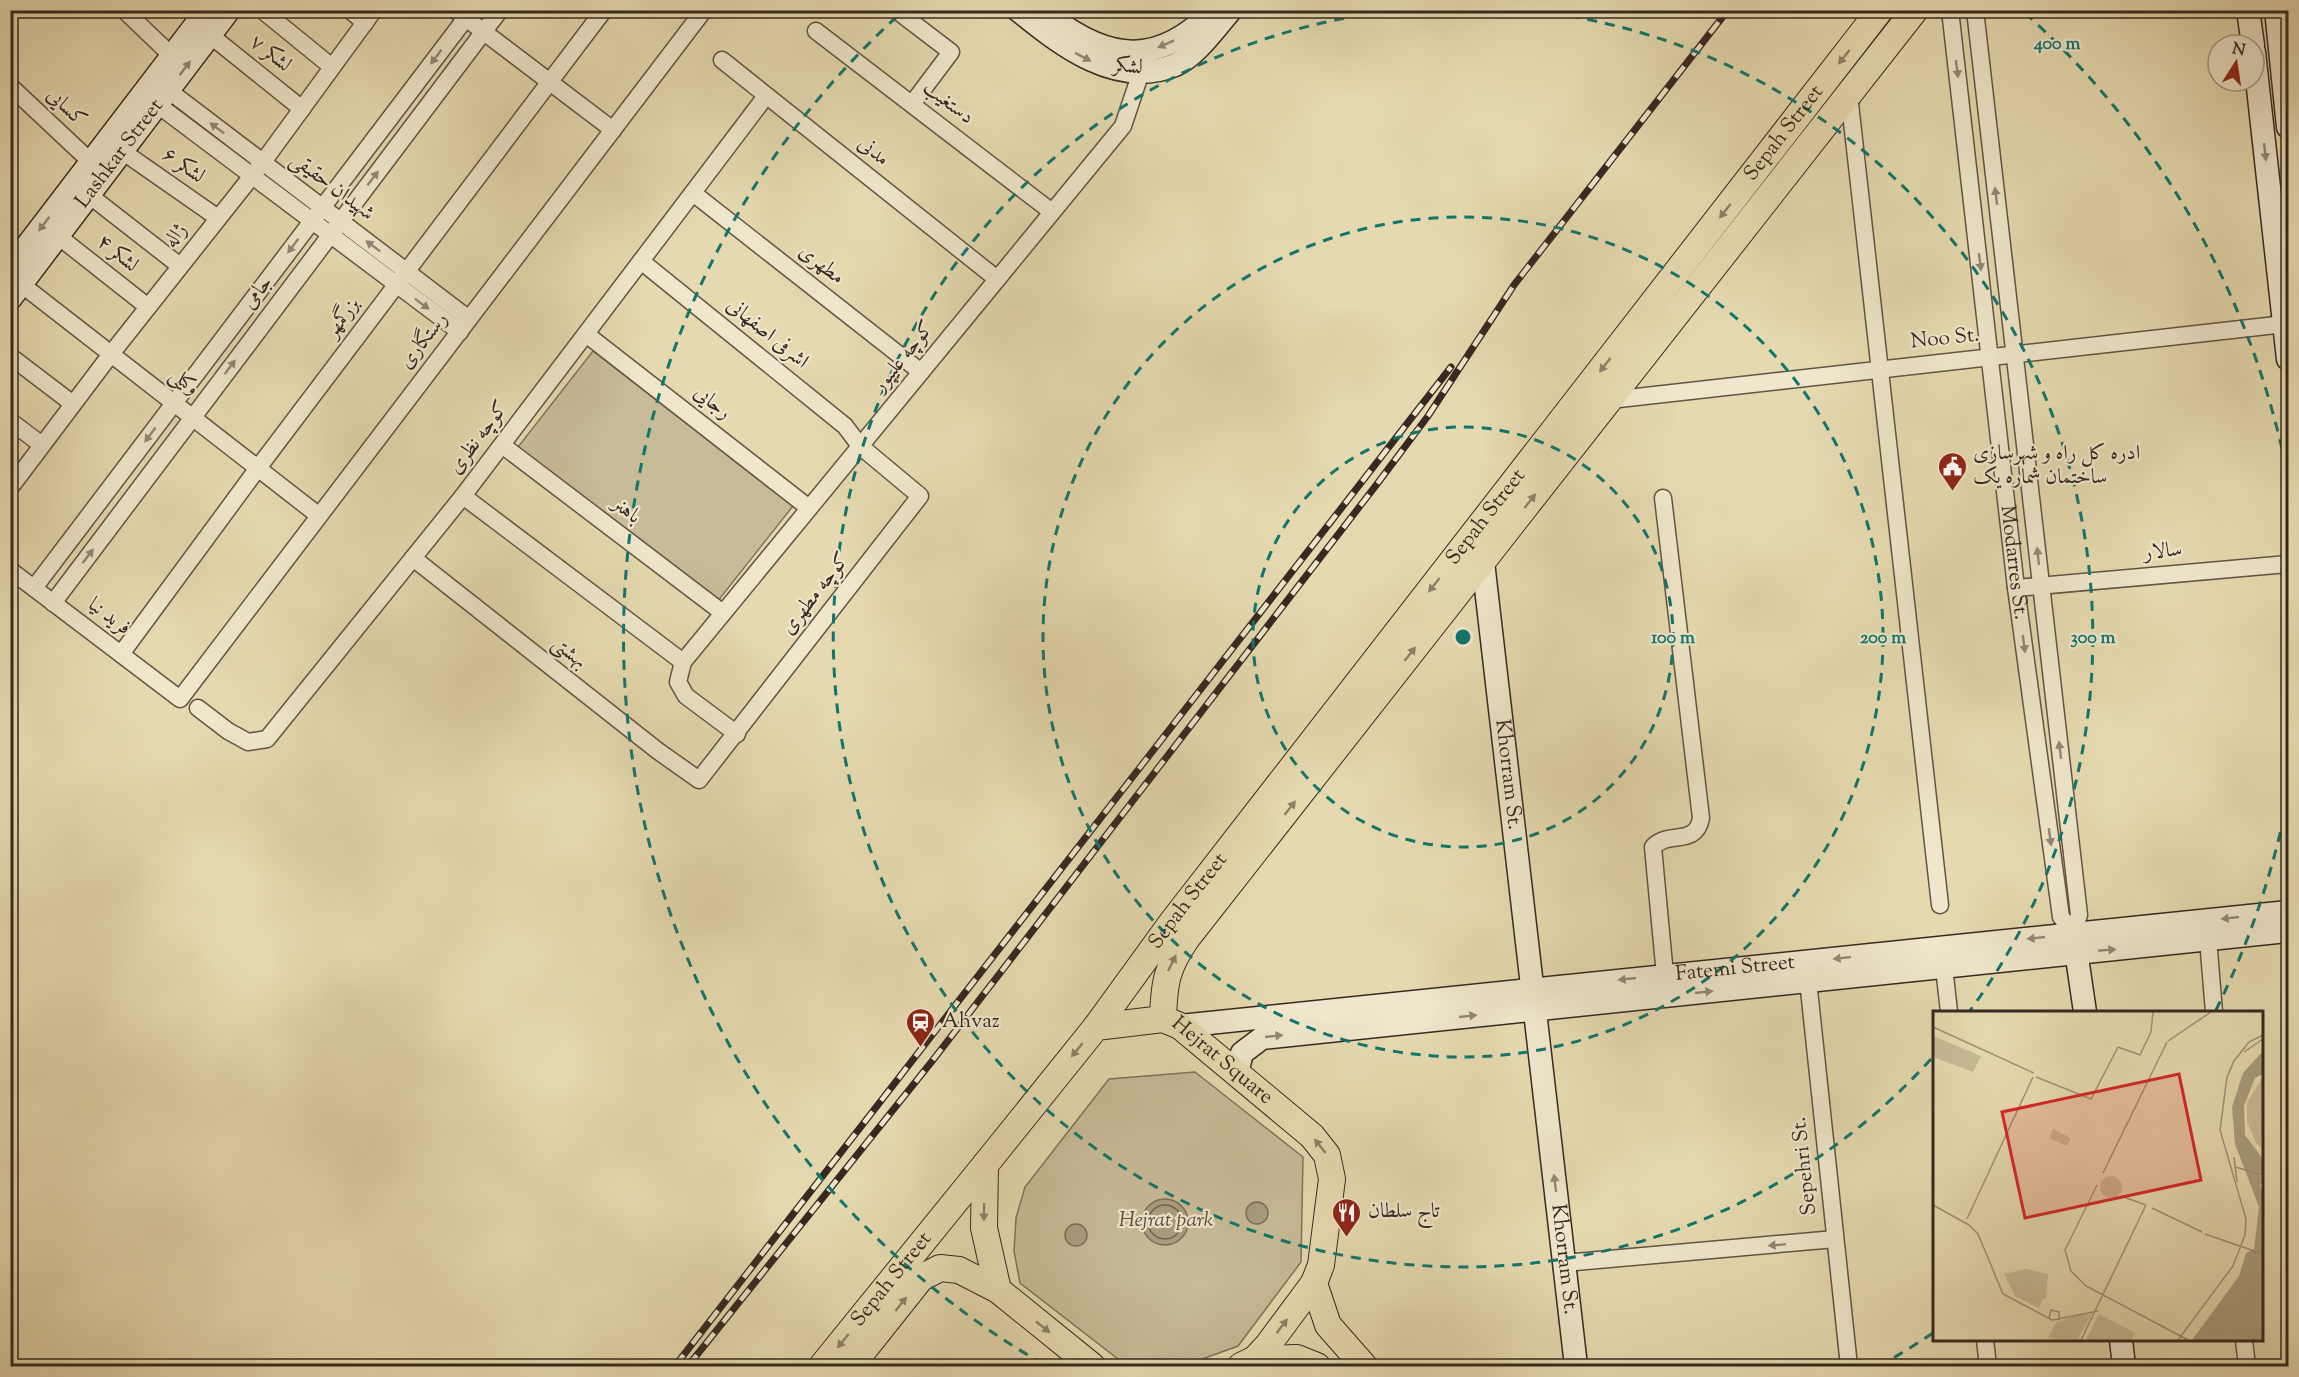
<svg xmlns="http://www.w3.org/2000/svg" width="2299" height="1377" font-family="'Sorts Mill Goudy',Amiri,serif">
  <rect width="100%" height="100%" fill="#e6d9af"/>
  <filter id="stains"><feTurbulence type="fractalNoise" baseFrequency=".00333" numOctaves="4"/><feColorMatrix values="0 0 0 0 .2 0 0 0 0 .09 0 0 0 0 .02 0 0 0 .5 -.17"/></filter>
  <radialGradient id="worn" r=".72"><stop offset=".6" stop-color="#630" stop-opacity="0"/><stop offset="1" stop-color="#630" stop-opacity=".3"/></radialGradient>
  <g fill="#c8bb97" stroke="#7f725c" stroke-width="1.5">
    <path d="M593 351 793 506 717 602 518 447Z"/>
    <path d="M1195 1072 1303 1157 1301 1262 1238 1346 1183 1366H1127L1020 1283 1014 1251 1016 1218 1025 1187 1109 1079Z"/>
  </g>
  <g fill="#aa9d7f" stroke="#7c6e5a" stroke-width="1.5">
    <circle cx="1165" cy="1222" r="23"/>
    <circle cx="1257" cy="1213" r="11"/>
    <circle cx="1076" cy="1235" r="11"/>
  </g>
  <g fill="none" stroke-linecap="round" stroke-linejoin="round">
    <circle stroke="#706250" stroke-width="1.5" cx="1165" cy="1222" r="17"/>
    <defs>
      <g id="street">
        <path d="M124 10 172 56"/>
        <path d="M262 10 332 67"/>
        <path d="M350 10 365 23"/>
        <path d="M455 10 613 130"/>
        <path d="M896 10 951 52 912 104"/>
        <path id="s1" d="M1950 10 2016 588 2061 917 2073 933"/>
        <path d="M1975 10 2079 915 2073 933"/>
        <path d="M816 31 1052 212"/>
        <path d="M210 35 302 109"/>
        <path d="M722 60 997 279"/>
        <path d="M10 86 91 162"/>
        <path d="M168 90 469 319"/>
        <path d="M1849 95 1940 905"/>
        <path d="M158 105 460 332"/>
        <path d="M122 151 218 218"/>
        <path d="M693 193 921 372"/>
        <path d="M89 195 180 266"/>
        <path d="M58 236 148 307"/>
        <path d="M21 284 318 515"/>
        <path d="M586 334 809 508"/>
        <path d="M10 356 73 404"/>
        <path d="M1610 400 2285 324"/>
        <path d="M10 421 42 445"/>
        <path d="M502 445 723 613"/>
        <path d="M10 488 111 354 263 162 374 10"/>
        <path d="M463 496 683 662"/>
        <path d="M1663 498 1701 818C1696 847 1668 830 1653 847L1666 986"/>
        <path d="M413 558 658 751 699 780 920 496 860 446 845 426 641 261"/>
        <path d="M10 570 180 699 704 10"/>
        <path d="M34 588 472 10"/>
        <path d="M2016 588 2288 564"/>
        <path d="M53 603 500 10"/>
        <path d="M121 654 258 468 604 10"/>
        <path d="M198 708 228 731 248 742 267 739 463 496 766 96"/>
        <path d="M737 734 686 696 678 682 683 662 1123 126 1141 72"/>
        <path d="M2208 939 2214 1012"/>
        <path d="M1944 967 1949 1012"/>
        <path d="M1807 971 1849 1366"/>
        <path d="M1564 1263 1835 1239"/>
        <path d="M1985 1340 1988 1366"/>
        <path d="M2244 1340 2247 1366"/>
      </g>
      <g id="secondary">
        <path d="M1018 10C1061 45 1117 89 1175 65 1197 55 1215 28 1231 10"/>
        <path d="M2248 10 2253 45"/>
        <path d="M2276 10 2288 127"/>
        <path d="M1051 17C1110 62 1158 66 1212 12"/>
        <path d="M2254 52 2288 359"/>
        <path d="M10 268 207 10"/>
        <path id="s2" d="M10 299 229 10"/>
        <path id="s3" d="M1483 562 1576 1366"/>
        <path d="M2074 937 2085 1012"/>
        <path id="s4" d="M1180 1026 2288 912"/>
        <path d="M1237 1073 1242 1053 1262 1038 2288 931"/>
        <path d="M2121 1340 2124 1366"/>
      </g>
      <g id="primary">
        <path d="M1163 1019C1164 984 1166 968 1187 938L1915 10"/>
        <path id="s5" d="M1096 1027 1173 921 1880 10"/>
        <path d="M1314 1283 1328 1325 1364 1366"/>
        <path id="s6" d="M998 1290 984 1228 985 1165 1096 1027 1163 1019 1180 1026 1312 1136 1327 1155 1332 1179 1321 1265 1314 1283 1268 1345 1255 1359 1241 1366"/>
        <path d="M1255 1359 1297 1358 1317 1366"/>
        <path id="s7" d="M822 1366 985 1165"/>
        <path d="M851 1366 921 1278 940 1268 959 1270 998 1290 1092 1366"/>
      </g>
    </defs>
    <use href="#street" stroke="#625445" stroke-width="19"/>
    <use href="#secondary" stroke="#362822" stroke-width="25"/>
    <use href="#primary" stroke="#362822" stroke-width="28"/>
    <use href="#street" stroke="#efe6cb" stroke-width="16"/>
    <use href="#secondary" stroke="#efe6cb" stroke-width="22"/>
    <use href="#primary" stroke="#e6d9af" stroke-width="26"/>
    <defs>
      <g id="rail">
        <path d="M675 1366 1451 367"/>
        <path d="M688 1366 933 1060 1377 484 1428 416 1514 285 1728 10"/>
      </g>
    </defs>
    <use href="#rail" stroke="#362822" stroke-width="7"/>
    <use href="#rail" stroke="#efe6cb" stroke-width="4.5" stroke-dasharray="14" stroke-linecap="butt"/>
  </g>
  <defs><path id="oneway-solid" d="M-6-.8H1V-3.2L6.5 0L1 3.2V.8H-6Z" transform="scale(1.5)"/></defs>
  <g fill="#928776">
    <use href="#oneway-solid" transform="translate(1166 44) rotate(156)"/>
    <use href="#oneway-solid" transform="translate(436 57) rotate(127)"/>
    <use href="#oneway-solid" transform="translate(1083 57) rotate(27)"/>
    <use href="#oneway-solid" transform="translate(185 68) rotate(-53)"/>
    <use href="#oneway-solid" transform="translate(1957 69) rotate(83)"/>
    <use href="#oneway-solid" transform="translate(217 128) rotate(-143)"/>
    <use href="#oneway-solid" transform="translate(2265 152) rotate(84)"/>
    <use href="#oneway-solid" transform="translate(373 178) rotate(-53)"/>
    <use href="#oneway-solid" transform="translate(1996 196) rotate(-97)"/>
    <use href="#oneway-solid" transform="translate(44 224) rotate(127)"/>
    <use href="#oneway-solid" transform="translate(293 246) rotate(127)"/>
    <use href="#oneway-solid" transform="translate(373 246) rotate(-143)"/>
    <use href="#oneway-solid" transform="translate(1980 262) rotate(83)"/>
    <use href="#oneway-solid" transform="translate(422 304) rotate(37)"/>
    <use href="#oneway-solid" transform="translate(230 367) rotate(-53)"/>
    <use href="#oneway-solid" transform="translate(150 435) rotate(127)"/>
    <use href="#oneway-solid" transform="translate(88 556) rotate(-53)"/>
    <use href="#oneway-solid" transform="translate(2038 556) rotate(-96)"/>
    <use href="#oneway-solid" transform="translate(2024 644) rotate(82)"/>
    <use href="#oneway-solid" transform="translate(2060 750) rotate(-97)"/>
    <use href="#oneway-solid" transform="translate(2050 837) rotate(82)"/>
    <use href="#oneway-solid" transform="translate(2230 918) rotate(174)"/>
    <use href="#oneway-solid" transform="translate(2036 938) rotate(174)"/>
    <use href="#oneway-solid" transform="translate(2107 950) rotate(-5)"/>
    <use href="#oneway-solid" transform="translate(1842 958) rotate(174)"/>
    <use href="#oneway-solid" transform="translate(1627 979) rotate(174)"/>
    <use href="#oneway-solid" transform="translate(1704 992) rotate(-6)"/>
    <use href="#oneway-solid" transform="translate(1468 1016) rotate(-6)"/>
    <use href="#oneway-solid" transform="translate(1274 1036) rotate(-6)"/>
    <use href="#oneway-solid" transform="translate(1555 1183) rotate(-97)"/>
    <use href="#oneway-solid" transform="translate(1777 1245) rotate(175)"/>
  </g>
  <g fill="#8e8068">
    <use href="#oneway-solid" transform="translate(1844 57) rotate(128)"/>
    <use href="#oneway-solid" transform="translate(1725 211) rotate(128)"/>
    <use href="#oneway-solid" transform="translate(1605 365) rotate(128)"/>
    <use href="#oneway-solid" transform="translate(1530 501) rotate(-52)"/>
    <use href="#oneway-solid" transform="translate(1434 585) rotate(128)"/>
    <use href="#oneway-solid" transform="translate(1410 654) rotate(-52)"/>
    <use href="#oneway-solid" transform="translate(1290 808) rotate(-52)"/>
    <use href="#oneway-solid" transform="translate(1172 963) rotate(-64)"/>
    <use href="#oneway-solid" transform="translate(1077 1050) rotate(129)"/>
    <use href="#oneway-solid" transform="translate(1320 1146) rotate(-129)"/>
    <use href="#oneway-solid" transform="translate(984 1212) rotate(91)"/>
    <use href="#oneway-solid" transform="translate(901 1304) rotate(-52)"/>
    <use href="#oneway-solid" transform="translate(1282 1326) rotate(-53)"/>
    <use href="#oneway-solid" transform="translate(1043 1327) rotate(39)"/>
    <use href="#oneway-solid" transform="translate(843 1341) rotate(129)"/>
  </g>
  <g fill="none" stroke="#0f766e" stroke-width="3" stroke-dasharray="10 8">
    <circle cx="1463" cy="637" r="210"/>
    <circle cx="1463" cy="637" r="420"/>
    <path d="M1931 1059A630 630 0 1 1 1392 11M1534 11A630 630 0 0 1 1969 1012"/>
    <path d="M2288 797A840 840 0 0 1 2215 1012M1933 1333A840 840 0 0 1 1883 1364M1043 1364A840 840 0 0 1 901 13M2025 13A840 840 0 0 1 2288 477"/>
  </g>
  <defs>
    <symbol id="civic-pin" viewBox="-11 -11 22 30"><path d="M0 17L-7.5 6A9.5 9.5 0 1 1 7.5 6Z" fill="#8f2418" stroke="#efe6cb"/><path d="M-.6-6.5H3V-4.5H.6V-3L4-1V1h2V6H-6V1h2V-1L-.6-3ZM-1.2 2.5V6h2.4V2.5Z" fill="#fff"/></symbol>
    <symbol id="station-pin" viewBox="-11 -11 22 30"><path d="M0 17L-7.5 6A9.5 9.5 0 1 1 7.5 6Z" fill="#8f2418" stroke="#efe6cb"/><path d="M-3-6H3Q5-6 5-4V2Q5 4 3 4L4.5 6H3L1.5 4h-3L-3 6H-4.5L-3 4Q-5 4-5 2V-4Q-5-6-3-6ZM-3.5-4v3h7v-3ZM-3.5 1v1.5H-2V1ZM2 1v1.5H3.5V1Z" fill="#fff"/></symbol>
    <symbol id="restaurant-pin" viewBox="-11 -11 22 30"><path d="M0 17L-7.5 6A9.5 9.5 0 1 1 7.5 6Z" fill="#8f2418" stroke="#efe6cb"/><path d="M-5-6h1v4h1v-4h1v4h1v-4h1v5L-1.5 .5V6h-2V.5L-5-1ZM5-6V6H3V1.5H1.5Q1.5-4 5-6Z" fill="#fff"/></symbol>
  </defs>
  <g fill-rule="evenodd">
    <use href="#civic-pin" x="1936" y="450" width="33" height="45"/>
    <use href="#station-pin" x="904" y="1006" width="33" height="45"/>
    <use href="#restaurant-pin" x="1330" y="1196" width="33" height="45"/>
  </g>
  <g text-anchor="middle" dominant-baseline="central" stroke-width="4.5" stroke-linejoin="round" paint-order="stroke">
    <g font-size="21" fill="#362822" stroke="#efe6cb">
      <text transform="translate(270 54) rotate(38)">لشکر ۷</text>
      <text transform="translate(1128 67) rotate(6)">لشکر</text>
      <text transform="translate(948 103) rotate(37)">دستغیب</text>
      <text transform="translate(66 108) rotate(43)">کسایی</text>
      <text stroke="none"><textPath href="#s5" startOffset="1128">Sepah Street</textPath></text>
      <text transform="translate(873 152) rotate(39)">مدنی</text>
      <text stroke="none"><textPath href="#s2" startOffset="182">Lashkar Street</textPath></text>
      <text transform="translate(183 166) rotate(35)">لشکر ۶</text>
      <text transform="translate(332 187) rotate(37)">شهیدان حقیقی</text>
      <text transform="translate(176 236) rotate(-52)">ژاله</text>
      <text transform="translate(117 254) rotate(39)">لشکر ۴</text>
      <text transform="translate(821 265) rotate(38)">مطهری</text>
      <text transform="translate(258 293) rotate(-53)">جامی</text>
      <text transform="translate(343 318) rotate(-53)">بزرگمهر</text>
      <text transform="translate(767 334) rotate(39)">اشرفی اصفهانی</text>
      <text transform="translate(1945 339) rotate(-6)">Noo St.</text>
      <text transform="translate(424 341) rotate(-52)">رستگاری</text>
      <text transform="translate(904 357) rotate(-51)">کوچه علیپور</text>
      <text transform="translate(184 382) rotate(38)">وکیلی</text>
      <text transform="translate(712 403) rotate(38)">رجایی</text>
      <text transform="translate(479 438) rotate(-53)">کوچه نظری</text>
      <text transform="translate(626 511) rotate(37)">باهنر</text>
      <text stroke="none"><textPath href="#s5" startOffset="642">Sepah Street</textPath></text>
      <text transform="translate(2163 552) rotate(-5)">سالار</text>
      <text stroke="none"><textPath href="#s1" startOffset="556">Modarres St.</textPath></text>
      <text transform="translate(816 594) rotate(-52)">کوچه مطهری</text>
      <text transform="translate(109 617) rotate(37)">فرید نیا</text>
      <text transform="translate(569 653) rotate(38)">بهشتی</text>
      <text stroke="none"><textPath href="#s3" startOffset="214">Khorram St.</textPath></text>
      <text stroke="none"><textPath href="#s5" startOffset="156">Sepah Street</textPath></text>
      <text stroke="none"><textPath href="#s4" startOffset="558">Fatemi Street</textPath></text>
      <text stroke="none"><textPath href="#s6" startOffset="444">Hejrat Square</textPath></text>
      <text transform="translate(1805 1166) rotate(-96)">Sepehri St.</text>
      <text stroke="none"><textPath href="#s3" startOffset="702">Khorram St.</textPath></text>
      <text stroke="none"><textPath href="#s7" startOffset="111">Sepah Street</textPath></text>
    </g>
    <g font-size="21" fill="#362822" stroke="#efe6cb" text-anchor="start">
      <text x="1973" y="454">ادره کل راه و شهرسازی<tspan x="1973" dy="24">ساختمان شماره یک</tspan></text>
      <text x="942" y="1022">Ahvaz</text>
      <text x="1368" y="1212">تاج سلطان</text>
    </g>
    <g font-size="21" font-style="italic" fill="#5a4d3f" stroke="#efe6cb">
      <text x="1166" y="1221">Hejrat park</text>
    </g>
  </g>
  <g transform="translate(1933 1011)">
    <rect width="330" height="330" fill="#e6d9af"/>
    <path d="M0 25 48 45 40 61 0 46ZM330 66V138L323 132 314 110V91ZM120 118 138 127 134 135 116 127ZM167 176a11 11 0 1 1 22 0a11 11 0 1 1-22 0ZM93 258 115 263 113 288 110 287 106 297 82 285 71 263ZM149 302 158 304 144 329 115 327 123 312ZM166 303 202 322 199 329H153Z" fill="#c8bb97"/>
    <path d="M330 40V63L322 67 311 95 312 124 330 148V163H327L330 171 327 174 330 182V326L328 329H259L306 265 313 242 321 238 326 196 302 133 299 96 310 62Z" fill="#aa9d7f"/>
    <path fill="none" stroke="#a09277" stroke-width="1.5" d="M0 16 101 62M235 30 278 1M185 36 207 44 218 21 220 1M311 41 330 28M103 66 158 88 185 36M301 146 304 171M302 156 330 164M170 162 234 31M164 174 132 239 138 260 153 275 255 329M188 185 213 194M0 194 36 214M219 197 269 221M34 208 100 66M36 214 45 223 70 283 119 309 126 308V301L118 299 116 307M272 223 330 243M125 308 165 300M148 329 213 194M245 329 300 255 312 224 313 208 287 119 294 66 301 50 316 31 330 24"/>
    <path fill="#d62828" fill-opacity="0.15" stroke="#d62828" stroke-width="3" d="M246 63 268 169 92 207 69 101Z"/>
    <rect width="330" height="330" fill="none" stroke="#362822" stroke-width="3"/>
  </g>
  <circle cx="1463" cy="637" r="9" fill="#0f766e" stroke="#efe6cb" stroke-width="3"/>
  <g font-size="18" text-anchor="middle" font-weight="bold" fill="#0f766e" stroke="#efe6cb" stroke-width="4.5" stroke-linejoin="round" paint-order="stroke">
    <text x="2057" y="49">400 m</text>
    <text x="1673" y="643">100 m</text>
    <text x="1883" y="643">200 m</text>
    <text x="2093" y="643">300 m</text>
  </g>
  <rect width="2299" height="1377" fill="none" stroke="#e6d9af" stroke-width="36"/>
  <rect x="12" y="12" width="2275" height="1353" fill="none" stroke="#362822" stroke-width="3"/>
  <rect x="18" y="18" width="2263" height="1341" fill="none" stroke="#362822" stroke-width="1.5"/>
  <g transform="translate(2236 63) rotate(12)"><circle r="28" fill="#efe6cb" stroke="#a59a87" stroke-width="1.5"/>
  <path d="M0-4.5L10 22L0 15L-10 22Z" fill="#8f2418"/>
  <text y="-9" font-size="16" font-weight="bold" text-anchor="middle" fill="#362822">N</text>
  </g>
  <rect width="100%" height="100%" filter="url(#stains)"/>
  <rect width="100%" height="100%" fill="url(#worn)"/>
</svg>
